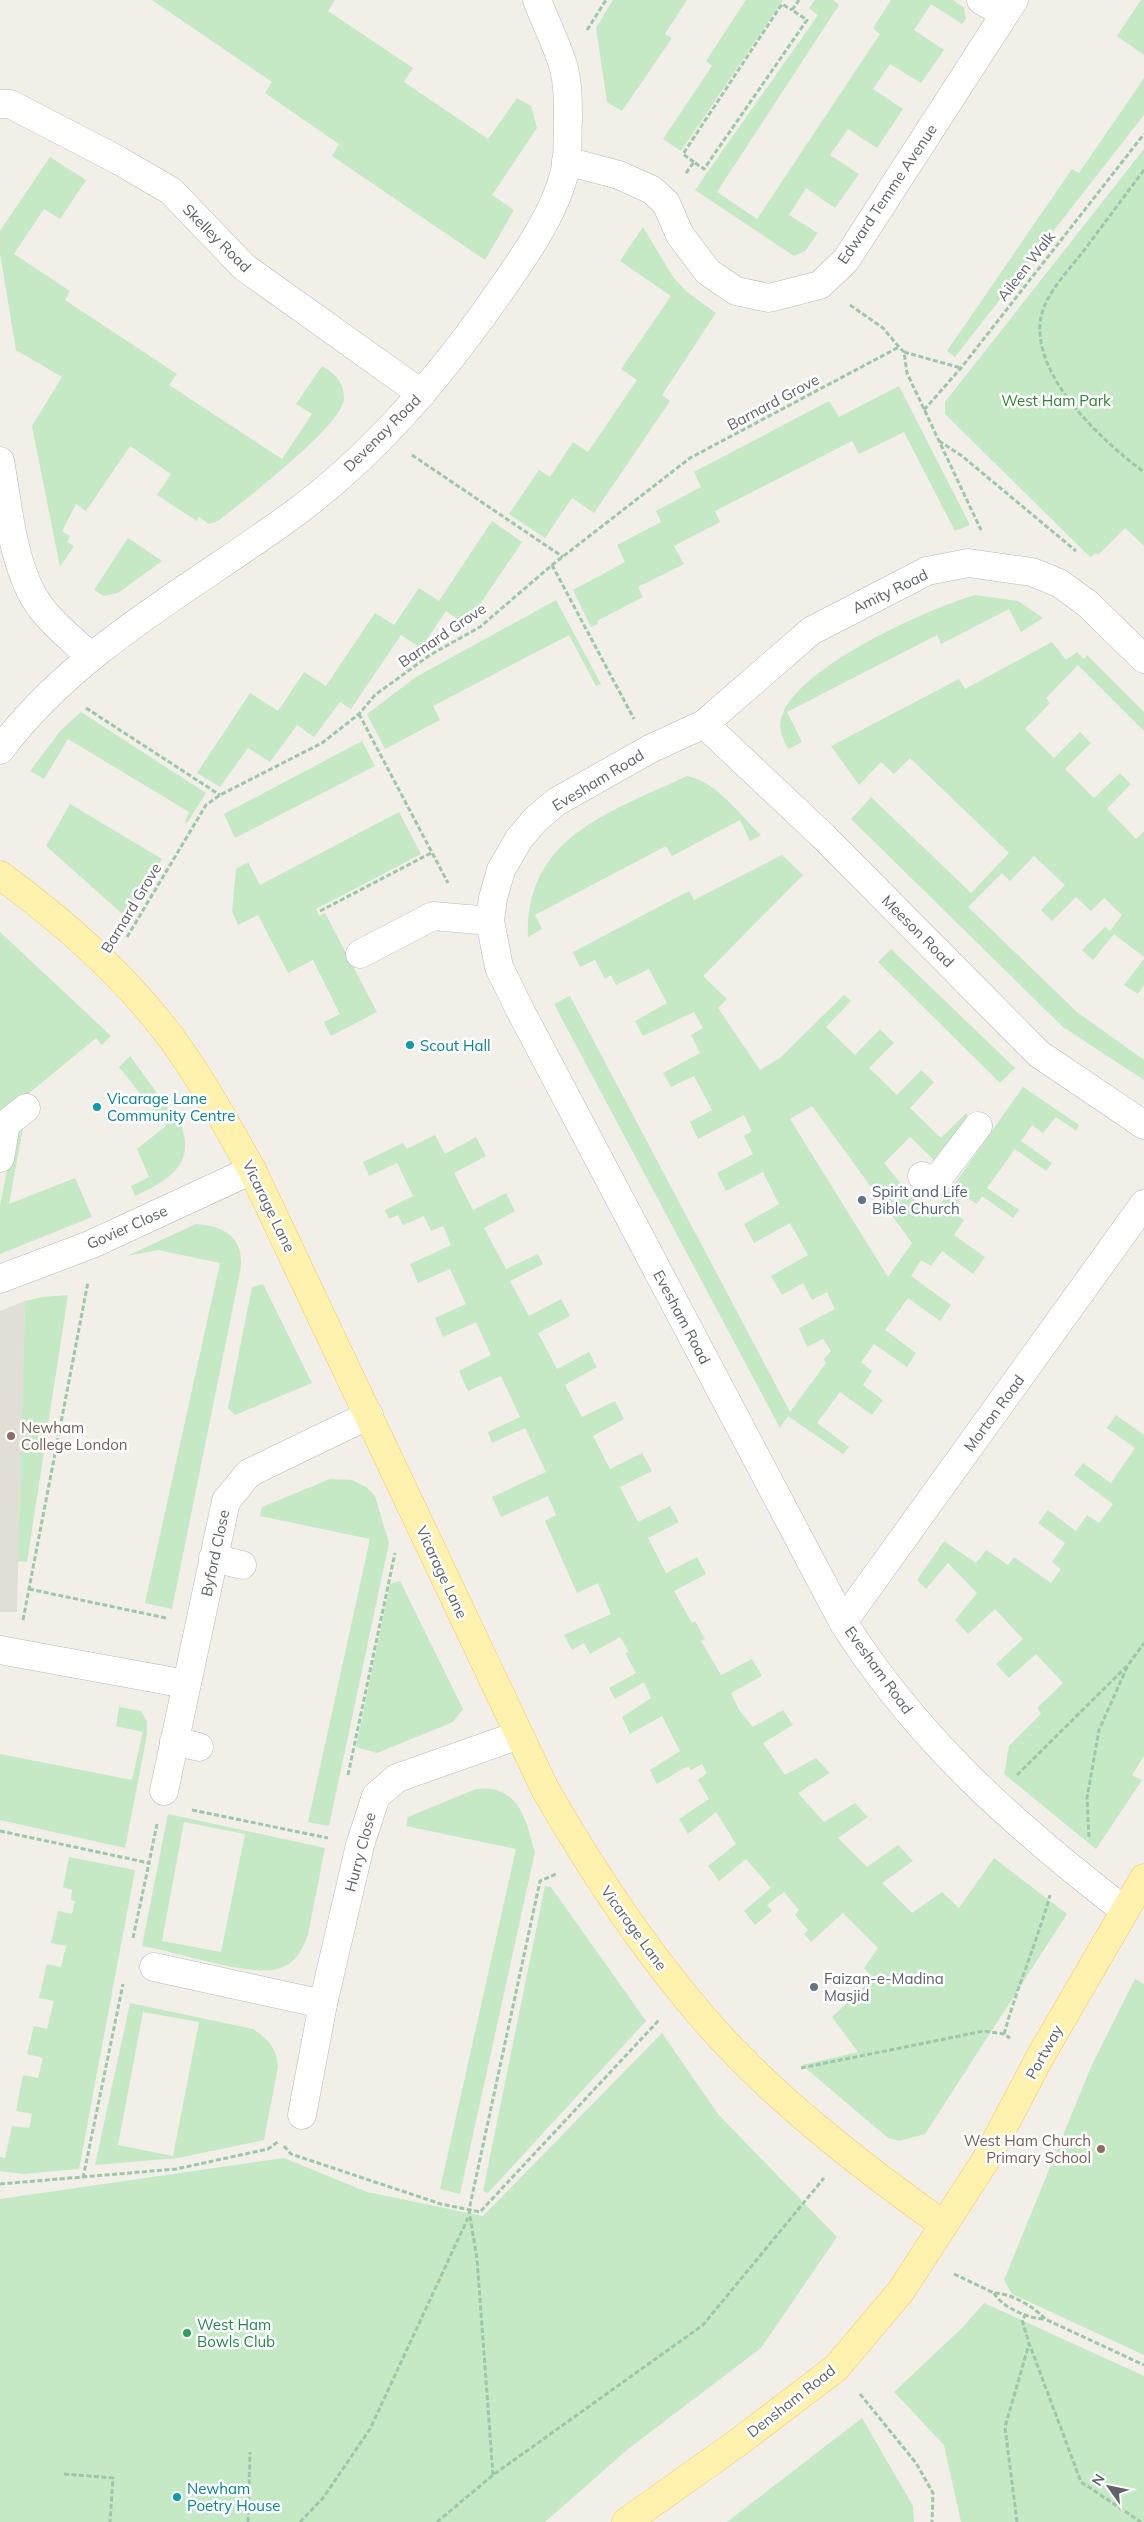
<svg xmlns="http://www.w3.org/2000/svg" width="1144" height="2522" font-family="Mulish,sans-serif">
  <rect width="100%" height="100%" fill="#f1efe8"/>
  <path fill="#e1ded6" d="M25 1301 17 1612H0V1311Z"/>
  <g fill="#c5e8c5" fill-rule="evenodd">
    <path d="M152 0H335L328 11 413 68 404 82 488 139 517 98 531 106 537 128 492 195 514 210 485 260 332 156 339 144 265 93 272 82Z"/>
    <path d="M613 0H687L665 34 672 38 622 111 607 102 596 28Z"/>
    <path d="M746 0H783L681 151 663 139 712 66 706 61Z"/>
    <path d="M815 0H833L839 5 717 192 757 219 880 34 873 28 891 0H953L964 8 966 19 962 24 931 4 914 30 944 50 921 83 890 64 873 89 903 109 877 148 848 129 830 155 859 174 835 208 806 188 789 215 818 233 805 251 794 256 695 190 818 15 809 8Z"/>
    <path d="M1141 0H1144V55L1117 36Z"/>
    <path d="M1144 78V115L955 357 947 351 1072 169 1079 173Z"/>
    <path d="M1144 149V546L1125 528 1098 555 1096 553 1090 557 945 414V402Z"/>
    <path d="M50 157 86 180 60 219 44 209 14 254 70 291 65 300 177 374 169 385 282 459 312 414 296 404 322 366C335 374 344 381 344 399 343 425 241 503 218 521L209 524 199 517 197 521 157 495 171 474 130 446 86 511 76 504 62 531 70 536 67 542 74 546 60 567 32 426 62 377 16 350 0 253V231Z"/>
    <path d="M643 227 673 277 687 292 716 313 662 395 670 401 594 513 572 498 545 538 509 514 539 470 550 477 573 442 588 452 637 380 621 369 671 296 620 261Z"/>
    <path d="M899 386 970 525 955 531 904 432 859 454 852 441 715 511 720 522 674 546 684 564 638 587 643 597 597 621 598 624 591 627 573 590 625 562 617 545 661 522 656 511 701 487 694 472 829 401 839 417Z"/>
    <path d="M492 521 522 542 466 625 446 611 421 648 401 635 351 709 340 702 314 737 297 725 270 762 248 748 220 787 197 773 250 693 278 711 304 672 326 686 375 613 394 625 419 588 439 601Z"/>
    <path d="M128 538 162 561 118 593 104 596 94 590Z"/>
    <path d="M975 595 1018 601 1043 618 1021 632 1009 609 941 644 937 635 787 712 802 742 788 749C782 737 777 727 783 713 803 665 925 610 975 595Z"/>
    <path d="M556 600 601 684 596 686 569 635 433 706 440 720 385 749 367 714 416 677Z"/>
    <path d="M1052 642 1066 660 1077 652 1084 659 1087 655 1144 712V731L1078 665 1046 698 1050 703 1025 729 1054 758 1080 732 1091 743 1065 769 1094 798 1120 773 1131 784 1107 809 1136 839 1144 831V957L1114 934 1093 960 1082 950 1105 927 1110 931 1122 915 1104 898 1091 911 1076 897 1052 921 1041 910 1065 885 1034 856 1010 881 1002 873 968 907 1077 1012 1144 1060V1080L1063 1027 851 819 871 797 971 893 1009 853 910 758 894 774 881 762 859 785 831 746 959 679 965 689Z"/>
    <path d="M81 712 206 793 187 823 185 821 189 812 68 739 44 779 30 771 61 730Z"/>
    <path d="M362 741 375 766 235 838 224 814Z"/>
    <path d="M687 776C717 782 739 814 761 835L750 841 740 820 672 856 666 846 535 915 542 929 528 937C525 836 611 812 687 776Z"/>
    <path d="M70 804 162 859 127 918 46 846Z"/>
    <path d="M399 812 421 854 316 909 319 916 325 913 377 1012 331 1036 324 1022 340 1014 313 960 288 973 258 915 238 925 232 911 236 869 248 862 260 885Z"/>
    <path d="M782 855 803 875 703 976 727 999 718 1008 760 1070 780 1058 844 995 851 1001 826 1027 855 1055 880 1029 894 1043 869 1068 897 1095 921 1070 934 1082 910 1108 941 1138 966 1113 975 1122 936 1162 910 1137 884 1163 930 1219 1023 1087 1079 1125 1076 1131 1056 1117 1043 1133 1032 1125 1021 1141 1052 1163 1046 1171 1015 1149 987 1188 1019 1210 1013 1218 982 1196 977 1204 963 1195 952 1211 964 1220 954 1235 985 1257 973 1274 942 1251 931 1266 921 1260 911 1276 951 1305 940 1321 908 1298 885 1330 916 1353 907 1367 874 1344 861 1362 872 1371 863 1385 883 1400 872 1415 840 1392 817 1423 849 1447 843 1454 788 1416 780 1428 554 1004 570 996 790 1412 826 1363 824 1359 831 1351 823 1339 807 1347 799 1328 835 1309 827 1292 812 1300 803 1283 782 1295 771 1276 808 1255 790 1223 754 1243 744 1224 779 1204 763 1172 726 1191 717 1173 753 1154 744 1136 752 1131 744 1115 698 1139 690 1122 712 1110 694 1076 671 1087 663 1073 700 1053 691 1035 703 1028 694 1012 643 1036 635 1021 667 1003 649 969 616 985 611 975 605 979 595 960 580 967 573 952 689 891 694 900ZM812 1106 912 1243 888 1277 790 1119Z"/>
    <path d="M0 932 111 1036 102 1045 96 1038 0 1117Z"/>
    <path d="M891 949 1015 1068 1000 1083 878 962Z"/>
    <path d="M1144 959V985L1138 994 1124 985Z"/>
    <path d="M130 1056 181 1126C197 1165 165 1182 135 1196L131 1186 149 1177 137 1149 166 1126 119 1067Z"/>
    <path d="M17 1122 23 1128 9 1204 75 1178 92 1217 0 1254V1205Z"/>
    <path d="M435 1135 445 1154 476 1137 486 1156 454 1173 473 1210 506 1193 515 1211 484 1228 506 1269 538 1254 543 1264 510 1281 529 1316 561 1299 570 1316 538 1333 557 1369 589 1352 597 1367 565 1385 582 1417 615 1401 624 1419 593 1436 610 1469 642 1453 652 1471 620 1487 638 1522 670 1506 679 1522 648 1538 666 1573 697 1557 706 1574 674 1591 692 1623 695 1621 705 1639 701 1641 721 1675 752 1659 762 1676 731 1693 739 1710 753 1727 783 1710 793 1725 763 1743 785 1775 816 1758 830 1773 798 1793 824 1822 855 1803 868 1817 838 1838 867 1867 898 1845 913 1861 882 1883 912 1913 942 1892 959 1908 994 1858 1067 1914 925 2134 899 2141 888 2138 802 2065 858 2052 832 2017 873 1978 864 1968 878 1948 843 1913 811 1942 804 1934 808 1930 795 1915 799 1910 784 1892 767 1905 772 1911 755 1925 744 1911 771 1888 746 1859 719 1881 708 1866 736 1844 716 1812 688 1834 679 1819 709 1799 698 1780 707 1773 702 1764 691 1770 688 1766 657 1784 650 1770 680 1751 662 1716 630 1734 622 1717 651 1698 644 1682 615 1699 609 1688 636 1673 625 1653 629 1652 620 1637 590 1654 584 1643 572 1650 564 1635 611 1614 598 1583 577 1593 545 1521 556 1515 548 1496 501 1517 492 1497 546 1472 525 1428 492 1443 488 1432 520 1417 501 1376 468 1391 459 1371 491 1355 476 1322 443 1337 435 1318 466 1304 450 1269 418 1283 410 1264 451 1245 443 1226 431 1231 424 1216 403 1225 398 1215 389 1219 385 1210 413 1196 397 1163 369 1176 363 1162 403 1143 407 1149Z"/>
    <path d="M196 1224C223 1226 243 1236 241 1267L172 1609 145 1603 220 1263 158 1250 127 1256Z"/>
    <path d="M263 1284 312 1383 235 1415 228 1408 252 1287Z"/>
    <path d="M68 1295 27 1562 18 1561 25 1301 42 1297Z"/>
    <path d="M1116 1415 1144 1435V1756L1132 1775 1142 1780 1096 1849 1004 1774 1009 1746 1041 1714 1037 1708 1063 1683 1036 1654 1009 1678 996 1664 1023 1639 995 1609 968 1634 955 1620 977 1593 948 1563 926 1589 917 1580 944 1541 976 1563 986 1550 1008 1565 1014 1557 1051 1583 1061 1569 1052 1562 1065 1543 1038 1523 1048 1510 1076 1531 1087 1515 1099 1523 1113 1504 1074 1475 1083 1463 1111 1483 1135 1448 1107 1428Z"/>
    <path d="M330 1479 352 1480 366 1487 375 1496 389 1543 329 1826 308 1822 370 1539 260 1516 262 1507Z"/>
    <path d="M400 1581 463 1709 453 1722 377 1753 356 1747 390 1584Z"/>
    <path d="M119 1707 141 1711 147 1721V1735L125 1848 0 1820V1754L132 1780 143 1732 116 1726Z"/>
    <path d="M476 1789C483 1789 493 1788 499 1791 524 1800 528 1830 535 1852L460 2194 440 2189 516 1849 406 1826 408 1817Z"/>
    <path d="M168 1814 325 1848 308 1934C303 1949 295 1965 277 1969 249 1977 175 1951 142 1946ZM184 1822 245 1834 221 1952 162 1941Z"/>
    <path d="M69 1857 135 1870 79 2169 22 2174 0 2171V2157L5 2158 12 2126 29 2128 32 2114 16 2111 23 2075 38 2078 43 2058 27 2054 34 2026 47 2029 54 2001 39 1998 47 1964 61 1967 66 1946 51 1943 58 1911 72 1914 75 1901 71 1900 72 1890 63 1887Z"/>
    <path d="M545 1886 551 1887 646 2021 488 2193 483 2191Z"/>
    <path d="M1135 1979 1144 1984V2355L1012 2294 1004 2280 1091 2067Z"/>
    <path d="M130 2003 253 2029C268 2039 277 2048 278 2067L264 2140 178 2158 95 2165ZM143 2012 199 2022 173 2156 118 2145Z"/>
    <path d="M662 2033 718 2114 837 2237 761 2348 628 2449 545 2522H0V2199L284 2158 367 2192 483 2216Z"/>
    <path d="M984 2303 1144 2376V2522H961L944 2445 894 2392 962 2328Z"/>
    <path d="M862 2418 913 2506 914 2522H727Z"/>
  </g>
  <g fill="none" stroke-linecap="round" stroke-linejoin="round">
    <defs>
      <g id="minor">
        <path d="M981 0 1004 14"/>
        <path d="M0 104H10L118 160 171 191 244 267 422 394"/>
        <path d="M566 161 619 175 652 190 666 203 680 235 708 272 736 291 769 298 820 285 846 260 1014 0"/>
        <path d="M0 461C8 504 11 552 31 592 44 618 70 637 90 656"/>
        <path d="M704 724 823 836 1039 1054 1144 1125"/>
        <path d="M0 750C78 646 197 586 299 510 376 452 438 379 493 301 521 261 560 209 567 160 568 147 567 133 568 120 568 102 568 82 563 65 556 43 545 21 537 0"/>
        <path d="M360 954 433 916 490 921"/>
        <path d="M0 1158 6 1124 26 1108"/>
        <path d="M922 1176 929 1182 936 1181 978 1126"/>
        <path d="M0 1279 92 1244 252 1170"/>
        <path d="M213 1558 242 1565"/>
        <path d="M843 1622 1144 1204"/>
        <path d="M0 1650 186 1684"/>
        <path d="M174 1741 199 1747"/>
        <path d="M164 1791 226 1501 249 1473 369 1415"/>
        <path d="M1124 1910C1015 1826 917 1739 843 1622L519 1008 499 967 490 921 493 898 501 870 519 839 535 820 556 802 650 749 704 724 811 631 927 571 968 563 1032 572 1059 583 1088 604 1144 659"/>
        <path d="M154 1967 323 2004"/>
        <path d="M302 2115 323 2004 360 1845 376 1796 397 1778 519 1735"/>
      </g>
      <g id="major">
        <path d="M0 875C67 924 134 983 182 1053 208 1090 230 1131 252 1170L545 1789C592 1871 644 1950 706 2021 773 2098 861 2166 944 2225"/>
        <path d="M626 2522 740 2441 836 2368 901 2291 987 2158 1040 2057 1144 1878"/>
      </g>
    </defs>
    <use href="#minor" stroke="#b5b8bc" stroke-width="29"/>
    <use href="#major" stroke="#f2c960" stroke-width="29"/>
    <g stroke="#9cc7a9" stroke-width="3" stroke-dasharray="5 2.5" stroke-linecap="butt">
      <path d="M587 30 606 0"/>
      <path d="M694 162 683 154 782 4 792 10"/>
      <path d="M1144 170C1123 198 1103 225 1082 253 1068 271 1046 293 1041 317 1030 375 1102 441 1144 472"/>
      <path d="M686 173 694 162 704 169 807 20 792 10 799 0"/>
      <path d="M850 305 883 328 899 347 904 352 907 373 981 530"/>
      <path d="M904 352 961 368"/>
      <path d="M924 410 961 368 1144 134"/>
      <path d="M939 441 962 456 1076 551"/>
      <path d="M412 455 563 557"/>
      <path d="M552 565 634 719"/>
      <path d="M86 708 220 795"/>
      <path d="M359 714 448 883"/>
      <path d="M320 911 433 852"/>
      <path d="M127 937 206 805 220 795 322 743 359 714 375 695 430 655 480 627 552 565 690 458 899 347"/>
      <path d="M29 1589 166 1618"/>
      <path d="M23 1620 88 1282"/>
      <path d="M348 1775 395 1553"/>
      <path d="M1017 1775 1128 1665 1144 1643"/>
      <path d="M192 1810 328 1838"/>
      <path d="M0 1831 149 1863 157 1824"/>
      <path d="M1089 1837 1087 1798 1099 1730 1128 1665"/>
      <path d="M133 1938 149 1863"/>
      <path d="M1004 2034C1017 1987 1037 1942 1050 1895"/>
      <path d="M801 2068 984 2031 1004 2034 1010 2038"/>
      <path d="M284 2146 291 2154 441 2204 480 2212 659 2020"/>
      <path d="M83 2178 123 1984"/>
      <path d="M0 2184 176 2169 268 2149 279 2141"/>
      <path d="M954 2274 994 2293C1010 2293 1035 2307 1045 2319L1144 2365"/>
      <path d="M994 2293C1001 2307 1030 2319 1044 2319"/>
      <path d="M1026 2314 1022 2320 1029 2343 1081 2482 1141 2522"/>
      <path d="M860 2394 916 2463 933 2493 932 2522"/>
      <path d="M64 2474 113 2478 110 2522"/>
      <path d="M493 2475 477 2259 469 2210 540 1881 556 1874"/>
      <path d="M248 2522 250 2452"/>
      <path d="M300 2522 323 2498 370 2429 468 2218"/>
      <path d="M437 2522 493 2475 703 2325 824 2178"/>
      <path d="M1017 2522 1005 2427 1029 2344"/>
    </g>
    <use href="#minor" stroke="#fff" stroke-width="28"/>
    <use href="#major" stroke="#fff2af" stroke-width="28"/>
  </g>
  <g fill="#0f9aa8" stroke="#fff" stroke-width="2">
    <circle cx="410" cy="1045" r="5"/>
    <circle cx="97" cy="1107" r="5"/>
    <circle cx="177" cy="2497" r="5"/>
  </g>
  <circle fill="#5c6f8a" stroke="#fff" stroke-width="2" cx="862" cy="1200" r="5"/>
  <g fill="#8d6e63" stroke="#fff" stroke-width="2">
    <circle cx="11" cy="1436" r="5"/>
    <circle cx="1101" cy="2149" r="5"/>
  </g>
  <circle fill="#6b7280" stroke="#fff" stroke-width="2" cx="814" cy="1987" r="5"/>
  <circle fill="#2e9e5b" stroke="#fff" stroke-width="2" cx="187" cy="2333" r="5"/>
  <g text-anchor="middle" dominant-baseline="central" stroke-width="5" stroke-linejoin="round" paint-order="stroke">
    <g font-size="15" fill="#5f6368" stroke="#fff">
      <text transform="translate(887 194) rotate(-56)">Edward Temme Avenue</text>
      <text transform="translate(217 238) rotate(45)">Skelley Road</text>
      <text transform="translate(1026 266) rotate(-52)">Aileen Walk</text>
      <text transform="translate(773 402) rotate(-28)">Barnard Grove</text>
      <text transform="translate(382 433) rotate(-45)">Devenay Road</text>
      <text transform="translate(890 591) rotate(-26)">Amity Road</text>
      <text transform="translate(442 635) rotate(-34)">Barnard Grove</text>
      <text transform="translate(598 780) rotate(-31)">Evesham Road</text>
      <text transform="translate(131 908) rotate(-59)">Barnard Grove</text>
      <text transform="translate(918 931) rotate(45)">Meeson Road</text>
      <text transform="translate(269 1206) rotate(64)">Vicarage Lane</text>
      <text transform="translate(127 1227) rotate(-24)">Govier Close</text>
      <text transform="translate(682 1317) rotate(62)">Evesham Road</text>
      <text transform="translate(994 1413) rotate(-54)">Morton Road</text>
      <text transform="translate(215 1553) rotate(-78)">Byford Close</text>
      <text transform="translate(442 1572) rotate(65)">Vicarage Lane</text>
      <text transform="translate(879 1670) rotate(54)">Evesham Road</text>
      <text transform="translate(360 1852) rotate(-75)">Hurry Close</text>
      <text transform="translate(634 1928) rotate(54)">Vicarage Lane</text>
      <text transform="translate(1044 2052) rotate(-61)">Portway</text>
      <text transform="translate(791 2401) rotate(-38)">Densham Road</text>
    </g>
    <g font-size="15" fill="#348238" stroke="#fff">
      <text x="1056" y="400">West Ham Park</text>
    </g>
    <g font-size="15" fill="#0d838f" stroke="#fff" text-anchor="start">
      <text x="420" y="1045">Scout Hall</text>
      <text x="107" y="1098">Vicarage Lane<tspan x="107" dy="17">Community Centre</tspan></text>
      <text x="187" y="2488">Newham<tspan x="187" dy="17">Poetry House</tspan></text>
    </g>
    <g font-size="15" fill="#4e5e75" stroke="#fff" text-anchor="start">
      <text x="872" y="1191">Spirit and Life<tspan x="872" dy="17">Bible Church</tspan></text>
    </g>
    <g font-size="15" fill="#785e54" stroke="#fff" text-anchor="start">
      <text x="21" y="1427">Newham<tspan x="21" dy="17">College London</tspan></text>
      <text x="1091" y="2140" text-anchor="end">West Ham Church<tspan x="1091" dy="17">Primary School</tspan></text>
    </g>
    <g font-size="15" fill="#5b616d" stroke="#fff" text-anchor="start">
      <text x="824" y="1978">Faizan-e-Madina<tspan x="824" dy="17">Masjid</tspan></text>
    </g>
    <g font-size="15" fill="#27864d" stroke="#fff" text-anchor="start">
      <text x="197" y="2324">West Ham<tspan x="197" dy="17">Bowls Club</tspan></text>
    </g>
  </g>
  <g transform="translate(1109 2487) rotate(303)" stroke="#ffffff" stroke-width="4" paint-order="stroke">
  <path d="M0-4L9 19L0 12L-9 19Z" fill="#5f6368"/>
  <text y="-8" font-size="14" font-weight="bold" text-anchor="middle" fill="#5f6368">N</text>
  </g>
</svg>
